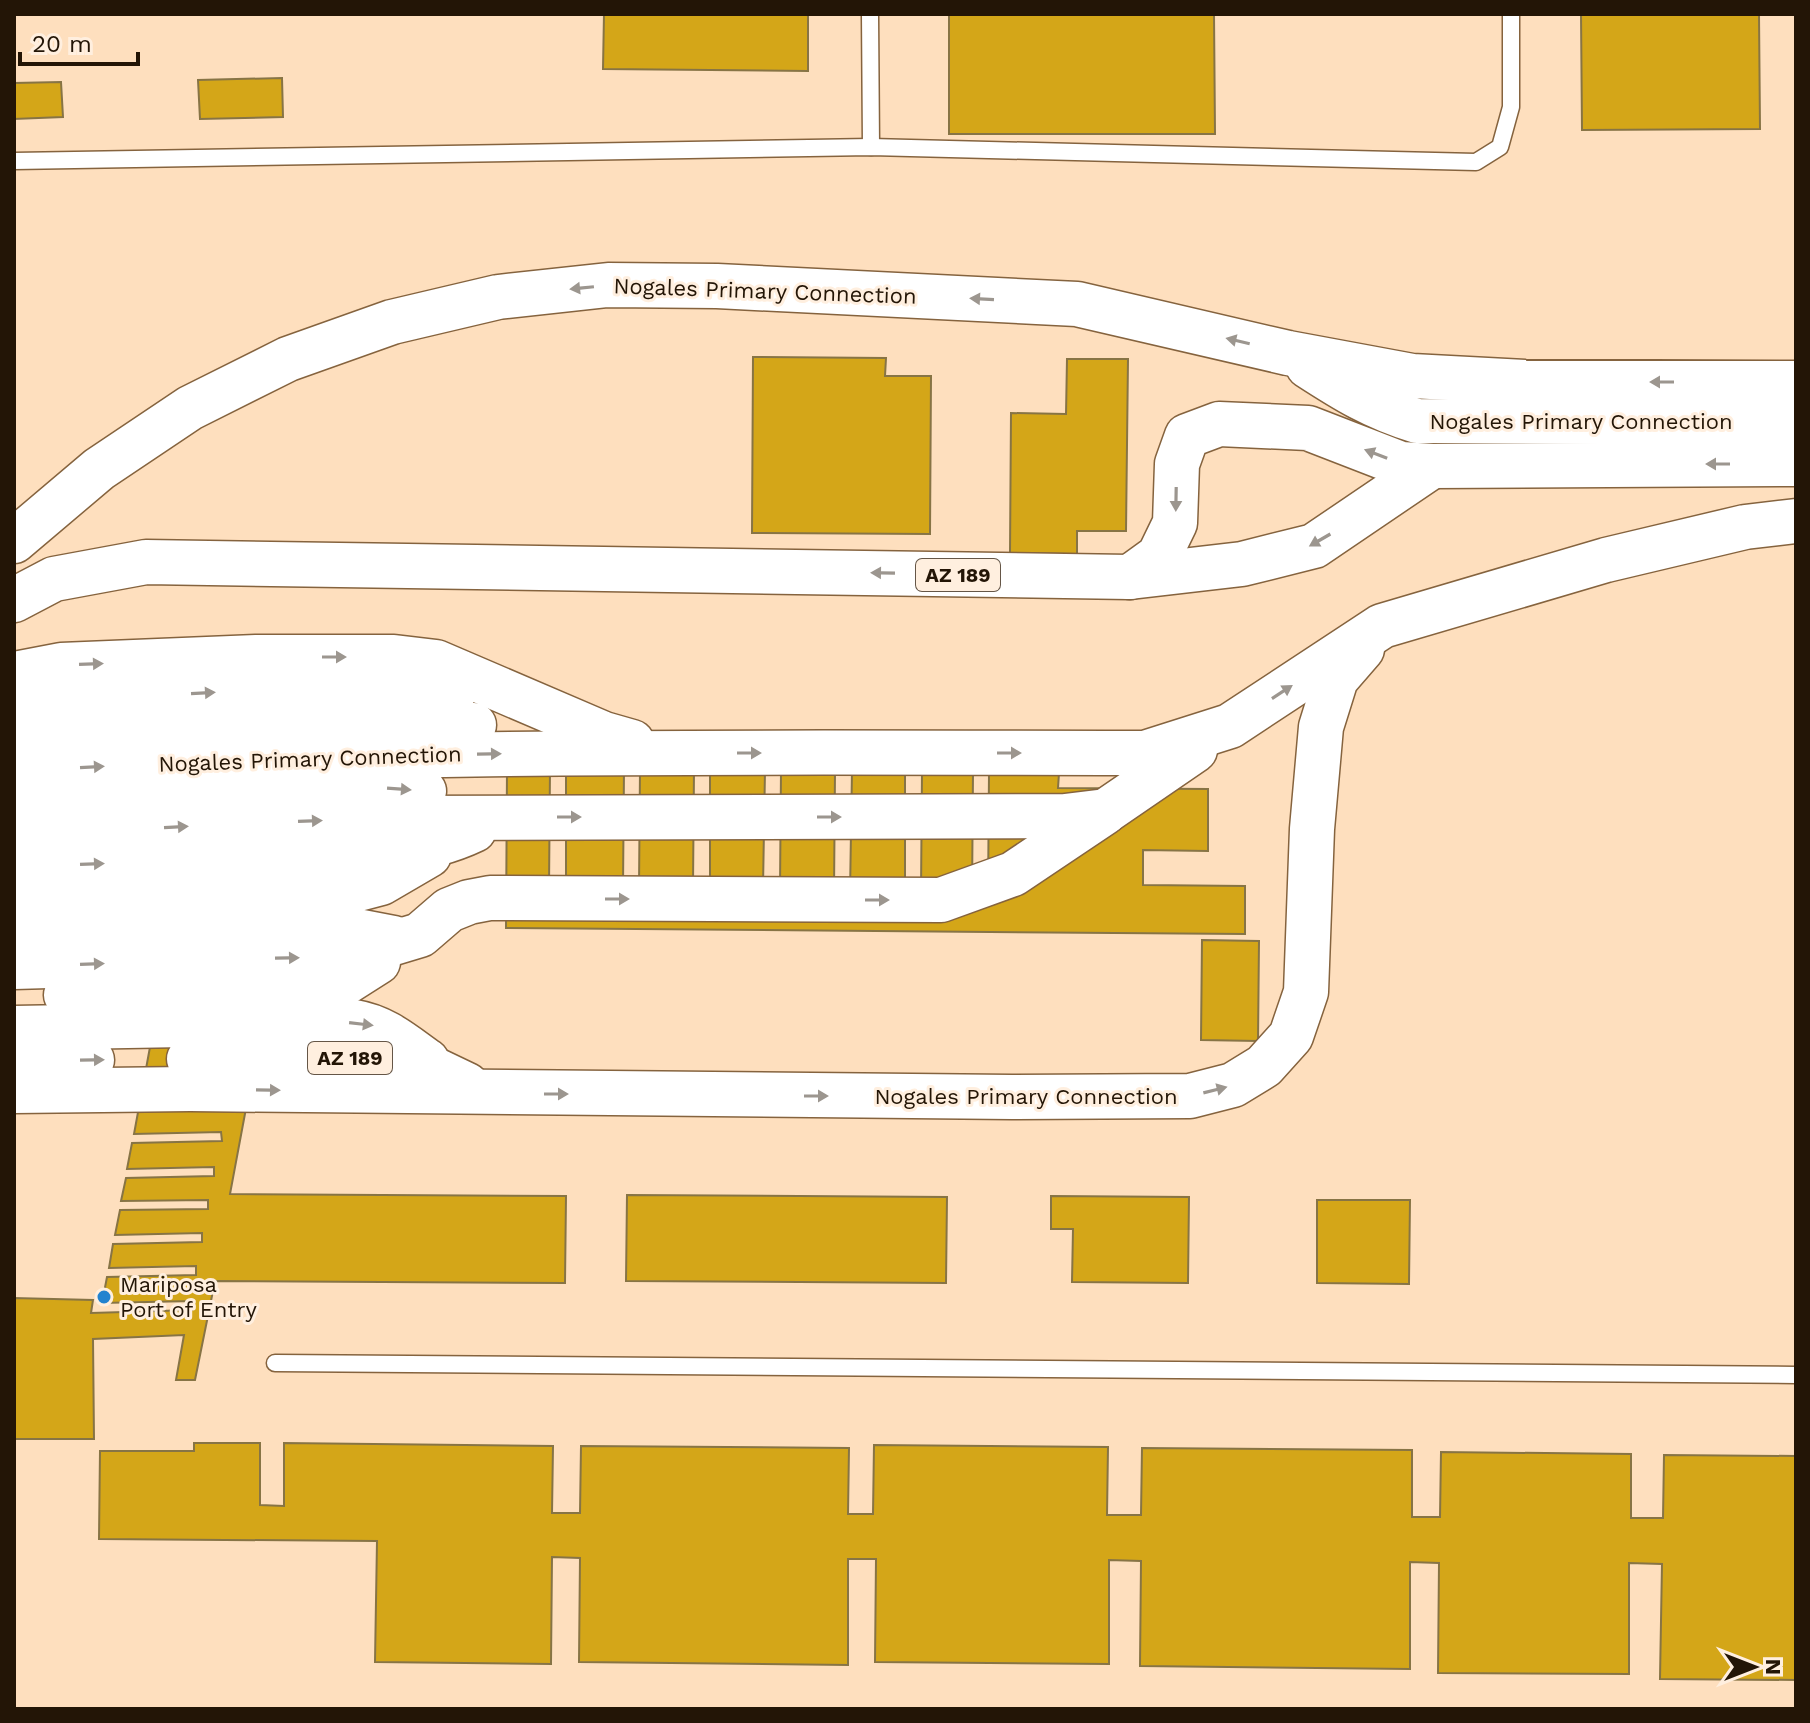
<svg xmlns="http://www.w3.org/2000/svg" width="1810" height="1723" font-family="'Work Sans',sans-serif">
  <rect width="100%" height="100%" fill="#fedfbe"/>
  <g fill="#d4a618" stroke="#877445" stroke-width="2">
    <path d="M604 14H808V71L603 69Z"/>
    <path d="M949 14H1214L1215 134H949Z"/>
    <path d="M1581 14H1759L1760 129 1582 130Z"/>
    <path d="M282 78 283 117 200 119 198 80Z"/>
    <path d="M61 82 63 117 14 119V83Z"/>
    <path d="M753 357 886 358 885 376H931L930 534 752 533Z"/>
    <path d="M1067 359H1128L1126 531H1077V554L1010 553 1011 413 1066 414Z"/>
    <path d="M334 637 230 1194 566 1196 565 1283 215 1281 195 1380H176L184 1335 93 1339 94 1439H14V1298L93 1300 91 1313 192 1310V1301L102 1303 107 1277 196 1275V1266L109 1268 113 1244 202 1242V1233L115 1235 120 1210 208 1209V1200L121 1201 126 1178 214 1176V1167L127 1169 132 1143 222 1141 221 1132 134 1134 150 1047Z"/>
    <path d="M507 769H550L549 889H566V769H624L623 888H639L640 770H694L693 886H710V770H765L763 888H780L781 771H835L834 893H850L852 771H905V893H921L922 772H973L972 897H988L989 773H1059L1058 788 1208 789V851L1143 850V885L1245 886V934L506 928Z"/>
    <path d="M1202 940 1259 941 1258 1041 1201 1040Z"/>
    <path d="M627 1195 947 1197 946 1283 626 1281Z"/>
    <path d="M1051 1196 1189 1197 1188 1283 1072 1282 1073 1229H1051Z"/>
    <path d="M1317 1200H1410L1409 1284 1317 1283Z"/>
    <path d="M194 1443H260V1505L284 1506V1443L553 1446 552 1513H580L581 1446 849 1448 848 1514H873L874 1445 1108 1447 1107 1515H1141L1142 1448 1412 1450V1517H1440L1441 1452 1631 1454V1518H1663L1664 1455 1796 1456V1680L1660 1679 1662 1564 1629 1563V1674L1438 1673 1439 1563 1410 1562V1669L1140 1666 1141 1561 1109 1560V1664L875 1662 876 1559H848V1665L579 1662 580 1558 552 1557 551 1664 375 1662 377 1541 99 1539 100 1451H194Z"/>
  </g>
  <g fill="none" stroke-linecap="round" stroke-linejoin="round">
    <defs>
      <g id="service">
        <path d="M870 14 871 147"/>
        <path d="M14 161 871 147 1476 162 1500 147 1511 107V14"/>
        <path d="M275 1363 1796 1375"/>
      </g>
      <g id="trunk">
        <path d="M1308 366C1345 390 1374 408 1417 421L1796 423"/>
        <path d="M14 541 99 469 190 408 288 359 392 322 498 297 608 285 717 286 1077 304 1288 353 1412 376 1525 382 1796 383"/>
        <path d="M1130 577 1242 564 1314 546 1432 466"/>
        <path d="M14 600 54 579 146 562 1130 577 1159 556 1175 523 1177 464 1187 436 1219 424 1308 428 1401 464 1432 466 1796 464"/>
        <path d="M14 674 61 665 256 657H394L436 662 604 734 632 742"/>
        <path d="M14 706 41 702 252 691 456 689"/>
        <path d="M14 740 247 725H474"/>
        <path d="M14 770C390 748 768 753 1145 753L1230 726 1382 626 1606 560 1745 527 1796 521"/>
        <path d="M14 803 237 791 396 788 424 791"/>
        <path d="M14 836 232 824 396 818 1065 816 1106 811 1195 750"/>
        <path d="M14 867 390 853C420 849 447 843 474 830"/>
        <path d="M14 902 221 892 343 893 381 883 429 855"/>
        <path d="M14 935 215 925 321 924 394 938"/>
        <path d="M14 967 328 958 357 954 420 935 449 910 469 902 490 898 941 900 1013 874 1104 813"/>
        <path d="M66 995 320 990 345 983 378 962"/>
        <path d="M14 1028 354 1022C384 1027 403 1044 427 1061"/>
        <path d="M189 1059H401L421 1063 467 1085"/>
        <path d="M14 1061 92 1060"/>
        <path d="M14 1091 190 1089 1012 1097 1190 1096 1233 1085 1264 1066 1291 1036 1306 992 1312 829 1321 727 1336 679 1362 649"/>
      </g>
    </defs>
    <use href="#service" stroke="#85633e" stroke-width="19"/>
    <use href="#trunk" stroke="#85633e" stroke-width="47"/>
    <use href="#service" stroke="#fff" stroke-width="16"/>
    <use href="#trunk" stroke="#fff" stroke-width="44"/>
  </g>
  <defs><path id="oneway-solid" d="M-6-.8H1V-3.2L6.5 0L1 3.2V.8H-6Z" transform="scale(2)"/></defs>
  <g fill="#9c968f">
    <use href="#oneway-solid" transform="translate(582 288) rotate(174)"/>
    <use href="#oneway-solid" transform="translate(982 299) rotate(-177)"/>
    <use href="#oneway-solid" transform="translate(1238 341) rotate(-167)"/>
    <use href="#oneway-solid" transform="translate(1662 382) rotate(-180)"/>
    <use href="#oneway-solid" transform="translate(1376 454) rotate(-159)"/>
    <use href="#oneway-solid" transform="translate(1718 464) rotate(180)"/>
    <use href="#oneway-solid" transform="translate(1176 499) rotate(91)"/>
    <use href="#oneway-solid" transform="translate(1320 540) rotate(150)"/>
    <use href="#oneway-solid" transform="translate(883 573) rotate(-179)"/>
    <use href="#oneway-solid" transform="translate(334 657)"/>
    <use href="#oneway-solid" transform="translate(91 664) rotate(-2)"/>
    <use href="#oneway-solid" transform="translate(1282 692) rotate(-33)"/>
    <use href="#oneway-solid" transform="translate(203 693) rotate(-3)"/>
    <use href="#oneway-solid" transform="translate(749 753)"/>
    <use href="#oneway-solid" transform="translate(1009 753)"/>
    <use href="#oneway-solid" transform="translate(489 754) rotate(-1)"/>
    <use href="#oneway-solid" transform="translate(92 767) rotate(-3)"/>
    <use href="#oneway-solid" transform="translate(399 789) rotate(4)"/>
    <use href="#oneway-solid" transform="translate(569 817)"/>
    <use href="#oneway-solid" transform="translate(829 817)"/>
    <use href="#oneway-solid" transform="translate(310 821) rotate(-2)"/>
    <use href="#oneway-solid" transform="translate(176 827) rotate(-3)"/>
    <use href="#oneway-solid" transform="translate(92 864) rotate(-2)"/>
    <use href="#oneway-solid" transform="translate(617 899)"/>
    <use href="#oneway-solid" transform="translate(877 900)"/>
    <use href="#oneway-solid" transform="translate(287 958) rotate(-1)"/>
    <use href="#oneway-solid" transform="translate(92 964) rotate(-2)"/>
    <use href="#oneway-solid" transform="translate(361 1024) rotate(7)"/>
    <use href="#oneway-solid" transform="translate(92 1060) rotate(-1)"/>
    <use href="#oneway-solid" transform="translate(268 1090) rotate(1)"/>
    <use href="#oneway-solid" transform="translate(1215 1090) rotate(-14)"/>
    <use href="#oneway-solid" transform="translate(556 1094)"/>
    <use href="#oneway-solid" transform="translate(816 1096)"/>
  </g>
  <circle fill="#2383cf" stroke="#ffefdf" stroke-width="3" cx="104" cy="1297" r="8"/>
  <g text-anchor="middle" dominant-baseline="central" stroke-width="6" stroke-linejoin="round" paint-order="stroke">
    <g fill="#ffefdf" stroke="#655647" stroke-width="2">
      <rect x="916" y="559" width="84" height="32" rx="6"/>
      <rect x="308" y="1042" width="84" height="32" rx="6"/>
    </g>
    <g font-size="20" font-weight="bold" fill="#231506">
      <text x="958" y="575">AZ 189</text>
      <text x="350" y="1058">AZ 189</text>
    </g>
    <g font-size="22" fill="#231506" stroke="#ffefdf">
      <text transform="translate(765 291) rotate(2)">Nogales Primary Connection</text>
      <text x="1581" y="421">Nogales Primary Connection</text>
      <text transform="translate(310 759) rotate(-2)">Nogales Primary Connection</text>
      <text x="1026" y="1096">Nogales Primary Connection</text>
    </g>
    <g font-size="22" fill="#231506" stroke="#ffefdf" text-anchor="start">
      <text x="120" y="1284">Mariposa<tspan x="120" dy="25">Port of Entry</tspan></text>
    </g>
  </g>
  <rect width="1810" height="1723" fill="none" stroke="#231506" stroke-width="32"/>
  <g transform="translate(1754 1667) rotate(90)" stroke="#ffefdf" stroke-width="6" paint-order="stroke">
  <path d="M0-6L14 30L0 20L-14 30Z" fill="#231506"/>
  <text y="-12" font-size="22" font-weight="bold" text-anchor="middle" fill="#231506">N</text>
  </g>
  <path d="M20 52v12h118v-12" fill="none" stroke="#231506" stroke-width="4"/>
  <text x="32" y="52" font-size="24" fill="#231506" stroke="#ffefdf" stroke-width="6" paint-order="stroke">20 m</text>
</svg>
